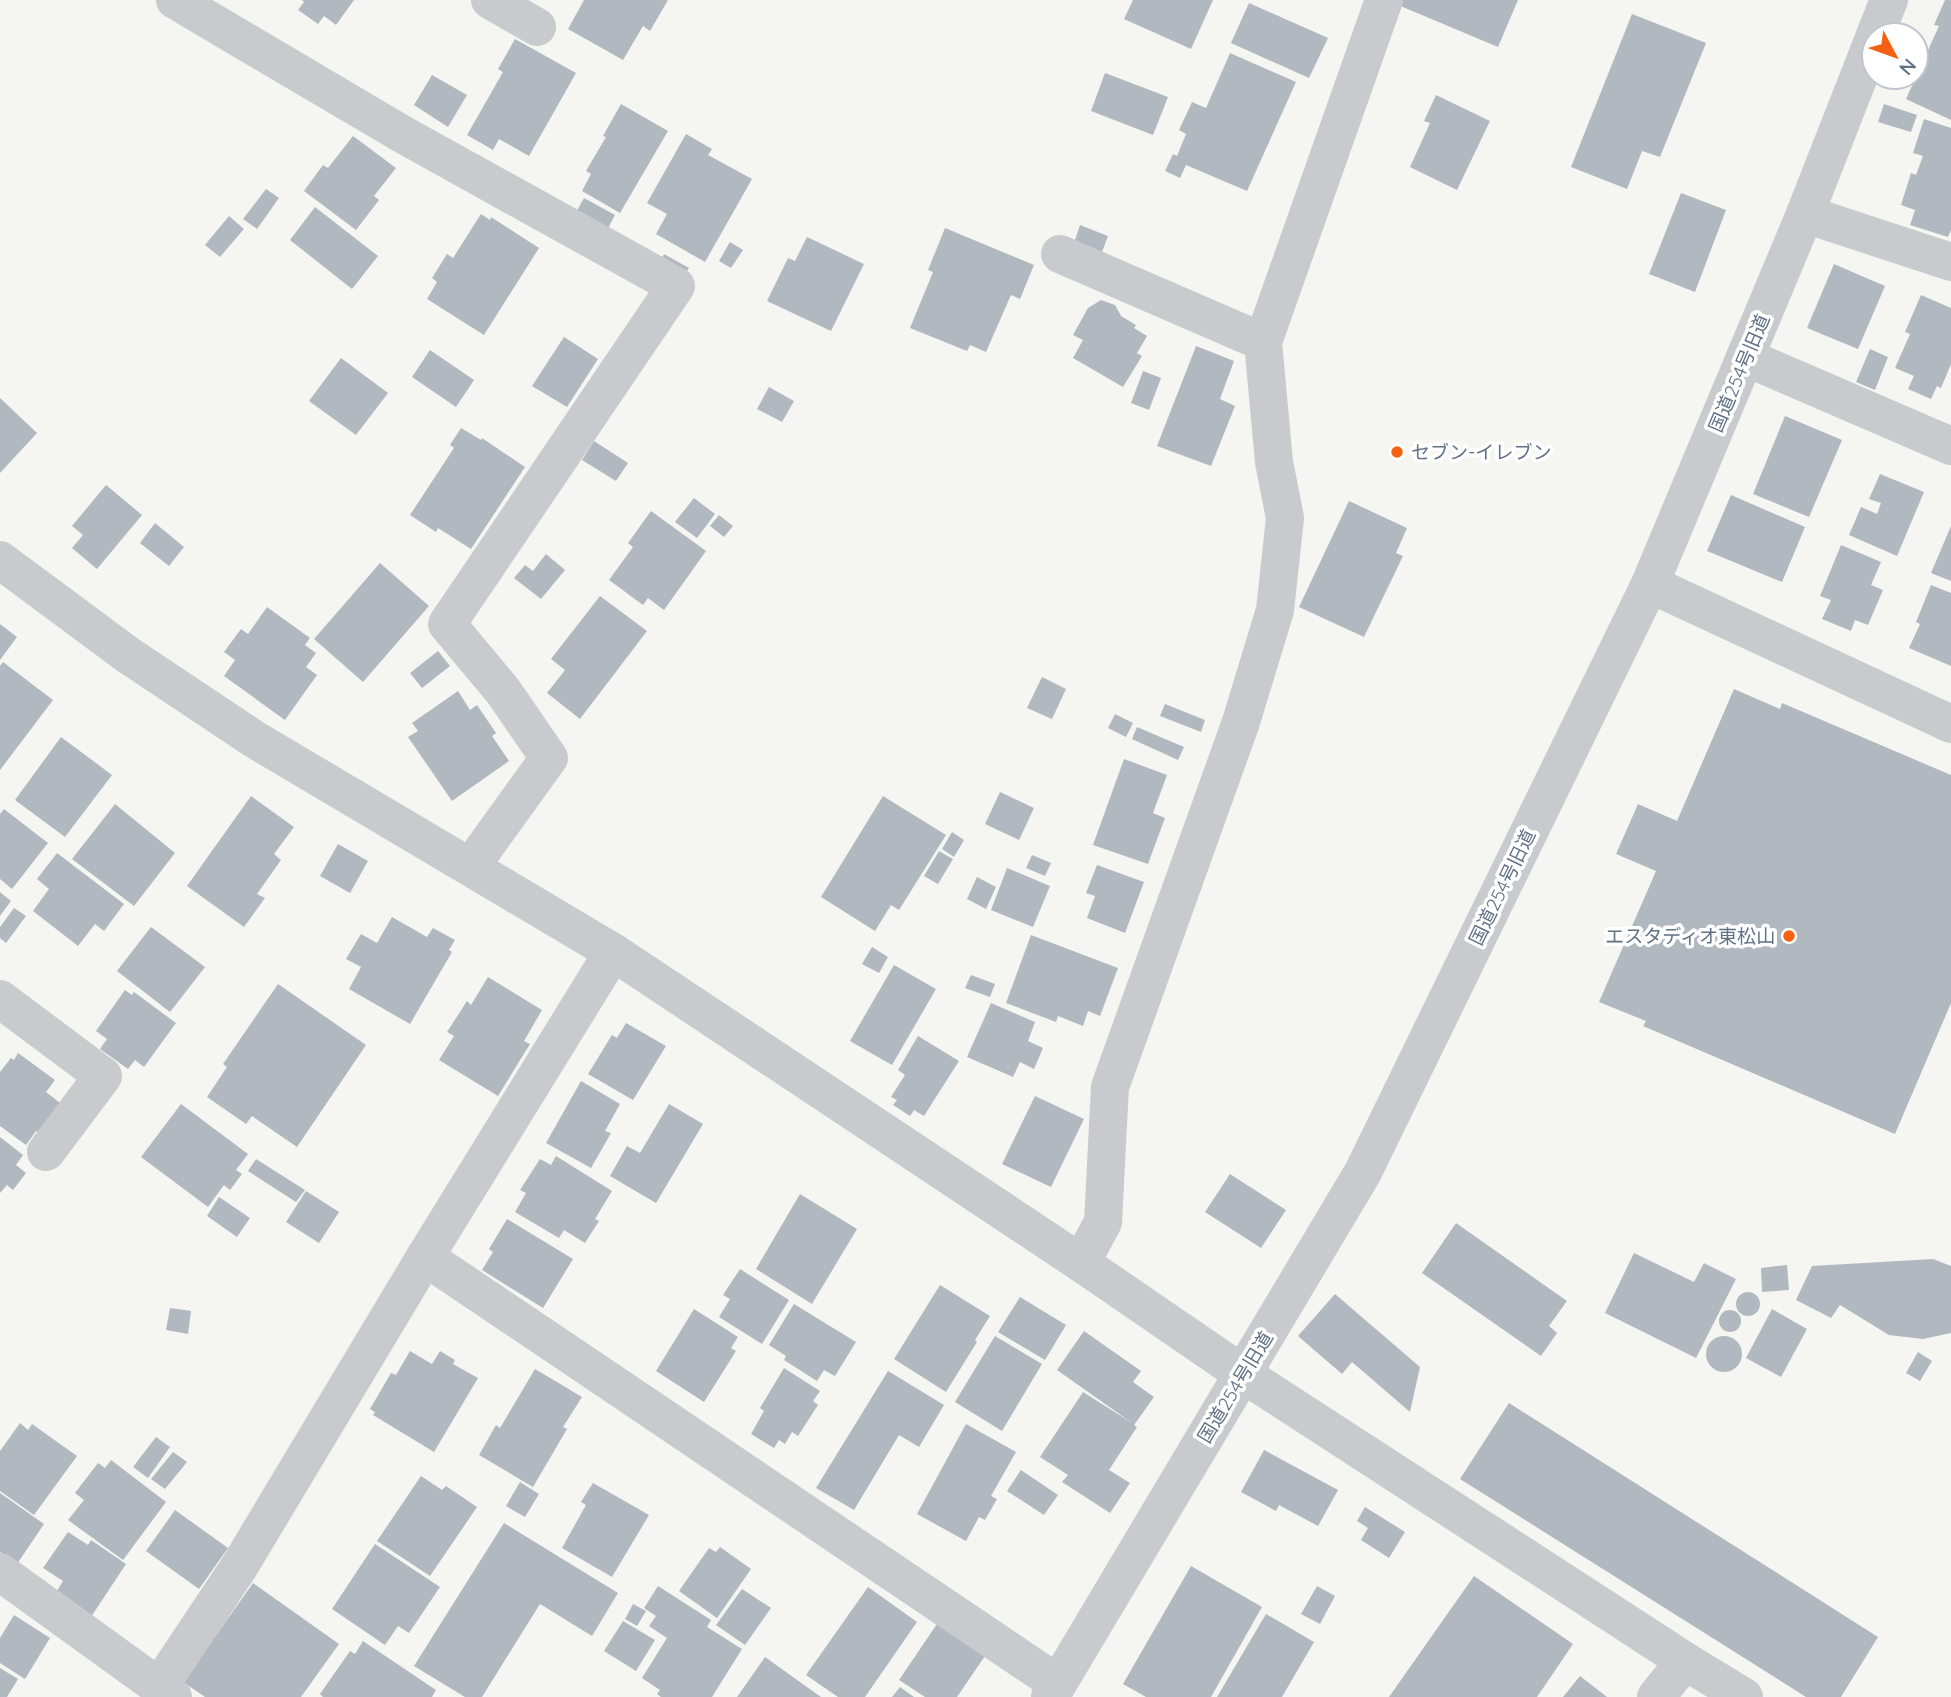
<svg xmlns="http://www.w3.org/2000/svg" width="1951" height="1697" font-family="Quicksand,'Noto Sans JP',sans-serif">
  <rect width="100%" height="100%" fill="#f5f6f1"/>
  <g fill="#b1b8bf">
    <path d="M302 0H354L336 25 324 16 318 24 298 10 304 2Z"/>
    <path d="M584 0H668L650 31 643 26 623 60 568 29Z"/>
    <path d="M1133 0H1213L1191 49 1124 19Z"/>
    <path d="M1400 0H1518L1498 47 1398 5Z"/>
    <path d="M1945 0H1951V120L1906 99 1939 26 1934 25Z"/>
    <path d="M1249 3 1328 38 1309 78 1231 43Z"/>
    <path d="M1632 14 1706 43 1660 157 1642 151 1627 189 1571 167Z"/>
    <path d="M515 39 576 73 529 156 499 139 493 150 467 135 503 72 498 69Z"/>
    <path d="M1230 53 1296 82 1247 191 1186 165 1180 178 1165 171 1173 154 1177 156 1186 134 1179 130 1192 102 1206 108Z"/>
    <path d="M1105 73 1168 97 1153 135 1091 111Z"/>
    <path d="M432 75 467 95 448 127 414 105Z"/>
    <path d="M1436 95 1490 121 1457 190 1410 167 1430 123 1424 121Z"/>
    <path d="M621 104 668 131 620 213 582 191 591 174 586 171 606 137 603 136Z"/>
    <path d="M1884 104 1917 115 1911 132 1878 122Z"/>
    <path d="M1924 119 1951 128V230L1948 237 1910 225 1915 210 1901 205 1911 173 1916 175 1923 156 1913 153Z"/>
    <path d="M686 134 712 149 708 155 752 179 705 262 656 234 667 214 647 203Z"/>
    <path d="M353 136 396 168 374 196 379 200 356 230 304 191 323 165 328 168Z"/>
    <path d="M266 189 279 198 257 229 243 219Z"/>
    <path d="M1681 193 1726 210 1695 292 1649 274Z"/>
    <path d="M584 198 615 215 606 232 575 214Z"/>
    <path d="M315 207 378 256 352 289 290 240Z"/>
    <path d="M481 214 490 220 491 217 539 248 484 335 427 299 437 282 432 278 447 254 453 258Z"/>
    <path d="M229 216 244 229 220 257 205 245Z"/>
    <path d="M1080 225 1108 236 1102 252 1073 246Z"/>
    <path d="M945 228 1034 265 1020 299 1011 295 986 352 970 345 967 351 910 328 933 272 928 270Z"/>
    <path d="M807 237 864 264 831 331 767 301 788 258 795 261Z"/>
    <path d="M730 242 743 250 731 268 719 261Z"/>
    <path d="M664 254 689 268 682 279 658 266Z"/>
    <path d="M1834 264 1885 286 1858 349 1807 328Z"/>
    <path d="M1921 295 1951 308V364L1941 388 1937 386 1931 399 1908 389 1914 376 1895 368 1910 334 1905 332Z"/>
    <path d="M1101 300 1115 305 1121 316 1136 325 1134 328 1147 336 1137 353 1142 356 1123 387 1073 358 1083 340 1073 335 1088 308Z"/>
    <path d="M564 337 598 359 567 407 532 386Z"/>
    <path d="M1196 346 1234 361 1220 399 1235 406 1211 466 1157 446Z"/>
    <path d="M1870 349 1888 357 1875 390 1856 382Z"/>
    <path d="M430 350 474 380 456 407 412 377Z"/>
    <path d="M341 358 388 393 356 435 309 401Z"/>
    <path d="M1143 371 1161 378 1149 410 1131 403Z"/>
    <path d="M769 387 794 401 782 422 757 409Z"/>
    <path d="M0 398 37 433 0 473Z"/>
    <path d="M1785 416 1842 440 1809 517 1753 494Z"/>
    <path d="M461 428 481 440 482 438 525 467 471 549 438 528 436 532 410 515 454 448 450 445Z"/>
    <path d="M594 441 628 463 616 481 582 460Z"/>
    <path d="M1880 474 1924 492 1897 556 1849 535 1861 507 1877 514 1881 503 1869 499Z"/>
    <path d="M106 485 142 515 97 569 72 548 83 535 72 526Z"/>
    <path d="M1731 495 1805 527 1782 582 1707 551Z"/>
    <path d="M694 498 715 514 697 538 675 522Z"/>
    <path d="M1349 501 1407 528 1396 553 1403 556 1364 637 1299 607Z"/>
    <path d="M651 511 706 551 664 610 648 598 643 605 609 580 633 547 628 543Z"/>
    <path d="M719 515 733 526 724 537 710 526Z"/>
    <path d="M155 523 184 547 169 566 140 543Z"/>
    <path d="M1951 526V581L1931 573Z"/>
    <path d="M1841 545 1881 562 1871 585 1883 590 1868 625 1855 620 1851 631 1822 619 1831 600 1820 596Z"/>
    <path d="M546 554 565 570 541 599 514 578 525 565 533 571Z"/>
    <path d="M380 563 429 606 363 682 314 639Z"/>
    <path d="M1931 585 1951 593V666L1909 648 1920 624 1916 622Z"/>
    <path d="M600 596 647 631 580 719 547 693 565 670 551 659Z"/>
    <path d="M267 607 310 638 305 645 316 653 306 667 317 675 285 720 224 676 235 660 224 652 241 629 248 634Z"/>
    <path d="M0 624 17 637 0 660Z"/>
    <path d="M438 651 450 666 422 688 410 673Z"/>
    <path d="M3 662 53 700 0 770V666Z"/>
    <path d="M1042 677 1066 689 1052 719 1027 708Z"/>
    <path d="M1734 689 1780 709 1782 703 1951 775V1003L1895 1134 1643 1026 1646 1021 1599 1002 1656 871 1616 854 1638 804 1677 821Z"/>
    <path d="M458 691 470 710 477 705 496 733 492 736 509 761 452 801 408 737 418 731 412 723Z"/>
    <path d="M1165 704 1205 720 1201 732 1160 716Z"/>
    <path d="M1115 714 1133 723 1126 737 1108 728Z"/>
    <path d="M1137 727 1184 747 1178 760 1132 739Z"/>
    <path d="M61 737 112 775 65 837 15 800Z"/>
    <path d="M1124 759 1167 775 1153 813 1165 818 1148 864 1093 845Z"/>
    <path d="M1000 792 1034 808 1019 840 985 824Z"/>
    <path d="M251 796 294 827 274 854 281 860 257 894 265 898 244 927 187 886Z"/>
    <path d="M883 796 946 835 899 910 891 905 875 931 821 897Z"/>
    <path d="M115 804 175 853 134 906 72 859Z"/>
    <path d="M4 809 48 843 12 889 0 879V814Z"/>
    <path d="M952 832 964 840 954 857 942 849Z"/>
    <path d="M338 844 368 861 350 893 320 876Z"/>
    <path d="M939 851 953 859 938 884 924 876Z"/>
    <path d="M57 853 124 904 104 931 95 924 78 946 33 911 49 889 37 879Z"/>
    <path d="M1032 855 1051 863 1045 876 1026 868Z"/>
    <path d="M1097 865 1144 882 1125 933 1087 918 1095 896 1086 893Z"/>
    <path d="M1007 868 1050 886 1033 927 991 910Z"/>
    <path d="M977 877 996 887 986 909 967 899Z"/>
    <path d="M0 892 11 901 0 916Z"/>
    <path d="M14 908 26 916 6 943 0 938V927Z"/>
    <path d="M392 917 427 937 433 928 455 940 449 950 452 952 410 1024 349 989 361 967 346 959 361 934 377 943Z"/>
    <path d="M151 927 205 967 170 1012 117 971Z"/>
    <path d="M1031 935 1118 968 1100 1016 1088 1011 1083 1026 1058 1016 1056 1022 1006 1003Z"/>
    <path d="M872 947 888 957 879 973 862 964Z"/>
    <path d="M894 965 936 989 892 1065 850 1041Z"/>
    <path d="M971 975 995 984 990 997 965 988Z"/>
    <path d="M488 977 542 1010 524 1041 530 1044 498 1096 439 1060 454 1036 447 1032 467 1001 471 1005Z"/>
    <path d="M278 984 366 1045 297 1147 252 1116 246 1124 207 1097 227 1067 223 1064Z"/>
    <path d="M125 990 132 995 134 992 176 1023 144 1067 135 1060 128 1069 100 1049 107 1039 96 1031Z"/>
    <path d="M991 1003 1035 1022 1028 1041 1043 1048 1034 1069 1020 1062 1013 1077 967 1057Z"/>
    <path d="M626 1023 666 1046 633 1100 588 1074 612 1035 617 1038Z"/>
    <path d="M918 1036 959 1061 924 1116 914 1110 910 1116 893 1105 897 1100 891 1097 905 1075 898 1070Z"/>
    <path d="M18 1053 55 1080 46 1092 64 1106 39 1133 36 1131 26 1145 0 1126V1072L11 1058 14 1060Z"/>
    <path d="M581 1081 620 1104 605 1131 611 1133 591 1168 546 1143Z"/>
    <path d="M1035 1096 1084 1119 1051 1187 1002 1164Z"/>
    <path d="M181 1104 248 1154 236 1170 242 1174 230 1190 224 1185 208 1207 141 1157Z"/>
    <path d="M669 1104 703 1124 656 1203 610 1176 627 1146 640 1153Z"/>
    <path d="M0 1137 23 1155 16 1165 26 1173 13 1190 7 1185 0 1193Z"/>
    <path d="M556 1156 612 1191 595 1219 599 1221 585 1243 564 1230 559 1238 515 1212 526 1193 520 1190 540 1159 551 1165Z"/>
    <path d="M256 1159 305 1190 296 1202 248 1171Z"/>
    <path d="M1230 1174 1286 1210 1261 1248 1205 1212Z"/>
    <path d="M306 1191 339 1212 319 1243 286 1222Z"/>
    <path d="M800 1194 857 1229 812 1304 756 1269Z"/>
    <path d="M219 1197 250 1218 237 1237 207 1216Z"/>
    <path d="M507 1219 573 1259 543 1308 482 1270 493 1252 489 1249Z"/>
    <path d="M1456 1223 1567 1301 1549 1326 1557 1333 1541 1356 1422 1273Z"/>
    <path d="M1634 1253 1694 1282 1704 1263 1736 1279 1696 1358 1605 1313Z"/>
    <path d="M1933 1259 1951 1266V1333L1923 1339 1889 1335 1840 1305 1831 1318 1796 1300 1812 1266Z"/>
    <path d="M1787 1265 1789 1290 1762 1292 1761 1268Z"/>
    <path d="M740 1269 789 1300 762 1344 719 1317 730 1299 723 1295Z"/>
    <path d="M940 1285 990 1316 975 1340 977 1342 946 1392 894 1359Z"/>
    <circle cx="1748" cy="1304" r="12"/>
    <path d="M1335 1294 1420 1367 1410 1412 1352 1362 1342 1374 1298 1336Z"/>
    <path d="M1020 1297 1066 1325 1045 1360 998 1332Z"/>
    <path d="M794 1304 856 1342 835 1376 824 1370 817 1381 784 1360 786 1356 769 1345Z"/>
    <path d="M170 1308 191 1311 188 1334 166 1330Z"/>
    <path d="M694 1309 738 1337 731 1348 736 1351 704 1402 656 1371Z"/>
    <path d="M1772 1309 1807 1329 1781 1377 1746 1358Z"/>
    <circle cx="1730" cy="1321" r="11"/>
    <path d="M1084 1331 1141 1371 1133 1382 1154 1397 1134 1425 1137 1427 1109 1470 1130 1483 1110 1513 1062 1482 1068 1475 1040 1457 1083 1392 1132 1423 1057 1370Z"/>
    <circle cx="1724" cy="1354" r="18"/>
    <path d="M995 1336 1042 1364 1002 1431 955 1402Z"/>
    <path d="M410 1351 432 1364 440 1351 455 1360 453 1364 478 1378 434 1452 373 1415 375 1412 370 1409 391 1373 396 1375Z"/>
    <path d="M1918 1352 1932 1361 1920 1381 1906 1373Z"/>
    <path d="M784 1368 820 1391 813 1401 818 1405 798 1436 792 1432 785 1444 779 1440 774 1448 751 1434 764 1411 760 1408Z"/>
    <path d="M535 1369 582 1397 563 1427 567 1429 533 1487 479 1455 496 1425 500 1428Z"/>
    <path d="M888 1371 944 1405 919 1447 899 1435 854 1510 816 1488Z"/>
    <path d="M1509 1403 1878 1637 1841 1697H1806L1460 1479Z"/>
    <path d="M20 1423 28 1430 32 1424 77 1456 34 1515 0 1491V1451Z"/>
    <path d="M966 1424 1016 1452 991 1496 997 1499 985 1520 979 1517 966 1541 917 1514Z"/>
    <path d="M156 1437 170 1447 148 1478 133 1467Z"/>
    <path d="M1264 1450 1338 1490 1318 1526 1279 1505 1276 1511 1241 1492Z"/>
    <path d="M173 1452 187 1462 165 1489 151 1479Z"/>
    <path d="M111 1460 166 1502 123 1560 68 1520 84 1500 75 1493 98 1463 105 1468Z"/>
    <path d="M1021 1470 1058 1495 1044 1515 1007 1491Z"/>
    <path d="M421 1476 442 1490 446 1486 477 1507 430 1576 377 1541Z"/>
    <path d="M520 1482 539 1494 525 1517 506 1506Z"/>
    <path d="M593 1483 649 1515 612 1577 562 1548 586 1505 581 1502Z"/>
    <path d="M0 1493 44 1524 17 1564 0 1552Z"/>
    <path d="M1365 1507 1405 1532 1389 1558 1361 1540 1368 1528 1357 1521Z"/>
    <path d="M175 1510 228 1548 199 1589 146 1551Z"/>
    <path d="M504 1523 618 1593 592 1636 540 1604 482 1697H465L414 1666Z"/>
    <path d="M68 1532 88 1545 91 1540 126 1564 87 1623 52 1599 63 1581 43 1568Z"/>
    <path d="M375 1544 440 1587 409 1633 398 1626 385 1645 332 1609Z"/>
    <path d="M720 1547 751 1569 717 1618 679 1591 709 1548 716 1552Z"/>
    <path d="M1191 1566 1262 1607 1211 1697H1146L1123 1684Z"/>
    <path d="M1474 1576 1573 1644 1537 1697H1389Z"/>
    <path d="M253 1583 339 1644 301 1697H205L183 1682Z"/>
    <path d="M658 1586 711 1620 707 1627 742 1649 712 1697H661L657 1694 660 1690 642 1678 667 1638 649 1626 656 1616 644 1608Z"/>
    <path d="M1317 1586 1335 1596 1320 1624 1301 1614Z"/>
    <path d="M868 1587 917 1622 865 1697H838L806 1675Z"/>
    <path d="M742 1589 771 1608 745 1645 716 1625Z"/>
    <path d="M633 1604 646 1611 637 1626 625 1619Z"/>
    <path d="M1266 1614 1314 1642 1282 1697H1217Z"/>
    <path d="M14 1615 50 1638 25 1679 0 1663V1638Z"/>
    <path d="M623 1621 655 1640 636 1671 604 1651Z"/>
    <path d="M937 1624 985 1656 957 1697H925L899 1680Z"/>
    <path d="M363 1641 436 1690 432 1697H323L320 1694 350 1651 355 1654Z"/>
    <path d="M765 1657 821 1697H737Z"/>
    <path d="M0 1668 18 1679 7 1697H0Z"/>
    <path d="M1580 1676 1607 1697H1563Z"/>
    <path d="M900 1687 914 1697H892Z"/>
  </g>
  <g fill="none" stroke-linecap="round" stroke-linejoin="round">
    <g stroke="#c8cace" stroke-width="38">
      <path d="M175 0 402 134 676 286 447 624 503 691 549 758 471 866"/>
      <path d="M490 0 537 27"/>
      <path d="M1875 35 1889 0"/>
      <path d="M1805 214 1951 262"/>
      <path d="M1060 254 1263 342"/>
      <path d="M1745 357 1951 446"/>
      <path d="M0 560 128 655 254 739 613 952 1081 1263 1243 1374 1685 1661 1744 1697"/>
      <path d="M1650 584 1951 724"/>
      <path d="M0 999 103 1076 46 1152"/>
      <path d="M425 1257 613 952"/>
      <path d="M1081 1263 1103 1222 1110 1087 1241 722 1275 610 1285 518 1274 462 1263 342 1384 0"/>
      <path d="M0 1572 173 1697"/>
      <path d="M159 1687 239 1567 425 1257 1057 1683"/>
      <path d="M1050 1697 1363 1172 1650 584 1805 214 1874 38"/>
      <path d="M1656 1697 1685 1661"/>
    </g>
  </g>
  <g fill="#f56112" stroke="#fff" stroke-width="2.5">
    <circle cx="1397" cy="452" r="7"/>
    <circle cx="1789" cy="936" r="7"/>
  </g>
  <g text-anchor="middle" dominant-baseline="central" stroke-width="7" stroke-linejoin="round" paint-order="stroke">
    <g font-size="19" fill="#617186" stroke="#fff">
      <text transform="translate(1739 373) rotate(-67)">国道254号旧道</text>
      <text transform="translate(1502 887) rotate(-64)">国道254号旧道</text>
      <text transform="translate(1235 1387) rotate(-59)">国道254号旧道</text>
    </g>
    <g font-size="19" fill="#617186" stroke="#fff" text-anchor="start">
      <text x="1411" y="452">セブン-イレブン</text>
      <text x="1775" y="936" text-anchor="end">エスタディオ東松山</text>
    </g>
  </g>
  <g transform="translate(1895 56) rotate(131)"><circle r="33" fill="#ffffff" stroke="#c0c6cf" stroke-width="2"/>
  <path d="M0-5L12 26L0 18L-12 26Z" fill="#f56112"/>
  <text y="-10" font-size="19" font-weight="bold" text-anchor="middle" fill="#617186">N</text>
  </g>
</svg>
